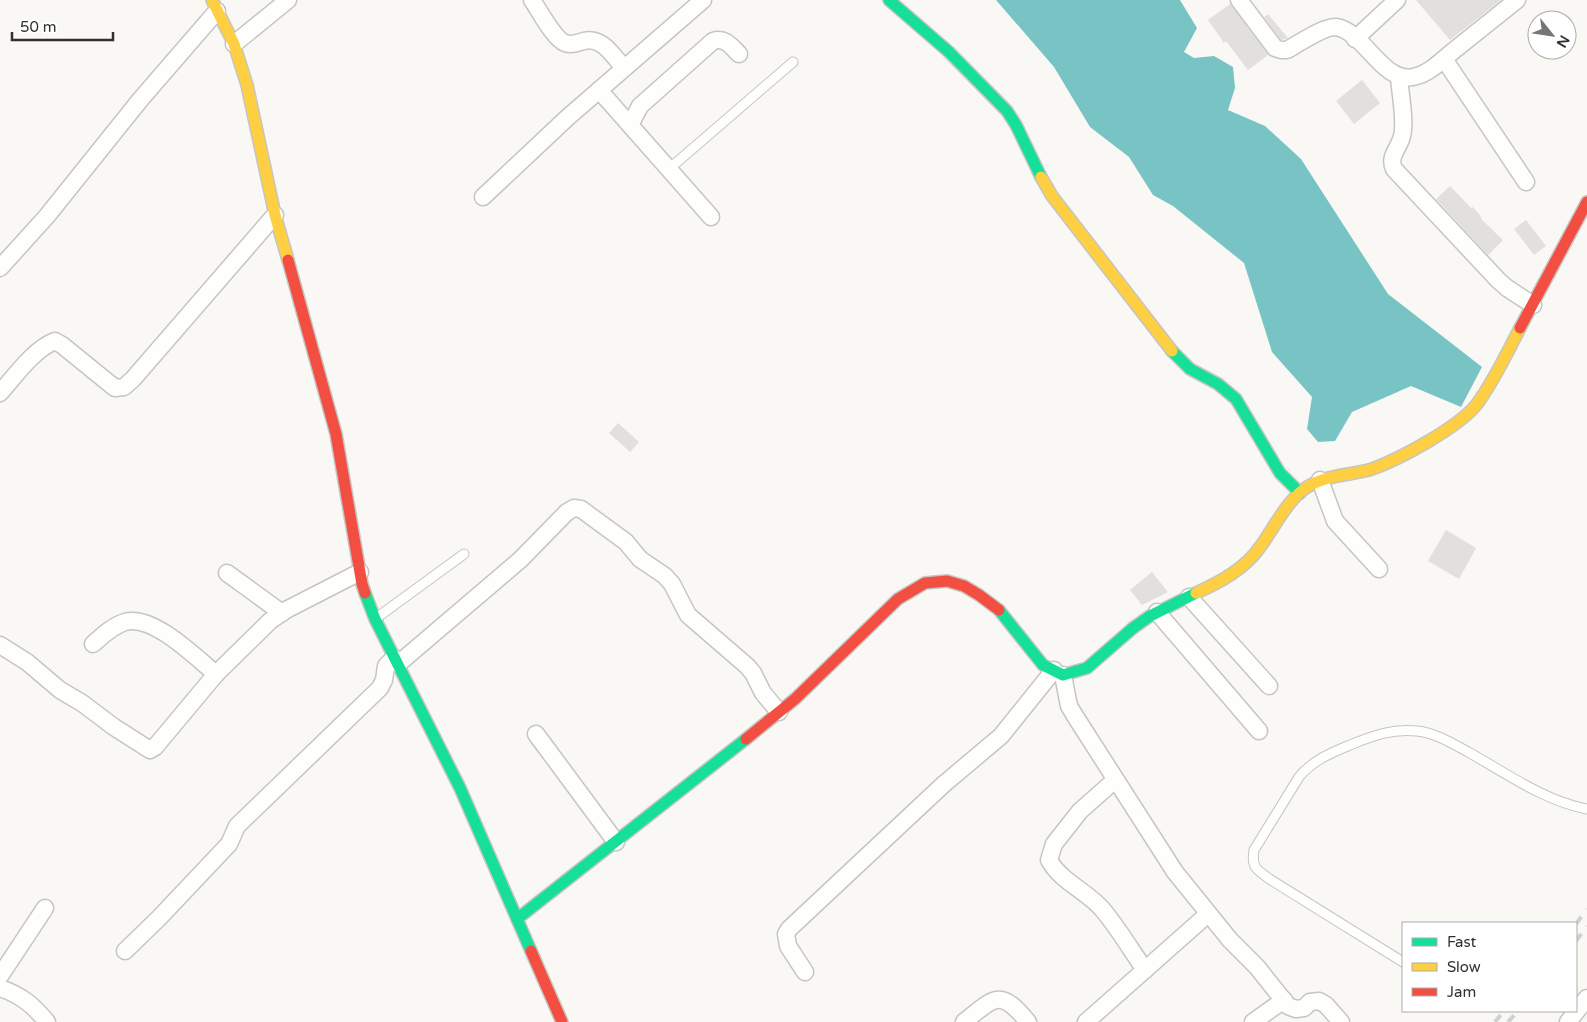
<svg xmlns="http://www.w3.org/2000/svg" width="1587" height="1022" font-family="'Varela Round',sans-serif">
  <rect width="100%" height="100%" fill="#f9f8f4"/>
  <path fill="#78c4c4" d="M996 0H1180L1197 28 1184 52 1194 58 1214 56 1233 67 1235 88 1228 110 1265 126 1301 159 1388 294 1482 367 1461 407 1411 386 1352 412 1335 441 1318 442 1307 429 1312 397 1272 352 1244 263 1173 206 1153 195 1129 157 1090 127 1054 67Z"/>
  <g fill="#e2e0de">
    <path d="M1416 0H1501L1450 40Z"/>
    <path d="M1230 4 1268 55 1248 70 1226 41 1224 43 1208 20Z"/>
    <path d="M1268 14 1288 38 1281 40 1264 17Z"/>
    <path d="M1362 80 1380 103 1354 124 1336 101Z"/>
    <path d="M1450 186 1471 208 1473 207 1482 218 1481 219 1503 240 1488 255 1436 199Z"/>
    <path d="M1526 220 1546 246 1534 255 1514 229Z"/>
    <path d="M618 423 639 442 630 452 609 433Z"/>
    <path d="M1446 530 1476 548 1459 579 1428 561Z"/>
    <path d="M1152 572 1168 592 1142 605 1130 590Z"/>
  </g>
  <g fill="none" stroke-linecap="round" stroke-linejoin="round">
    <defs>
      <g id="lane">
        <path d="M669 169 793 62"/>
        <path d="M375 619 464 554"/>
        <path d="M1403 962 1271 880C1257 870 1251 868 1254 850L1299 777C1313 760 1331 753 1350 745 1372 736 1393 728 1417 731 1436 733 1453 744 1470 753 1507 774 1545 801 1587 809"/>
      </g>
      <g id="street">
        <path d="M532 0C539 10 554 39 565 43 573 46 578 42 584 41 602 36 614 57 624 68"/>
        <path d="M1239 0 1275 48 1281 50H1287C1298 44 1324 26 1336 27 1364 31 1382 83 1413 77 1430 74 1444 58 1457 48 1477 32 1497 16 1517 0"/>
        <path d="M1355 39 1397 0"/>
        <path d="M234 44 288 0"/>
        <path d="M1444 59 1526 182"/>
        <path d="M1399 77C1400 93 1406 122 1402 136 1399 149 1388 156 1394 169L1498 280 1507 288 1533 305"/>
        <path d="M599 90 711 217"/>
        <path d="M630 125 640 106 713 41C725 37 731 46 739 54"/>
        <path d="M483 197 567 118 703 0"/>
        <path d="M0 268 47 216 140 100 217 11"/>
        <path d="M0 393C15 376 34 349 55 341L62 345 115 388 124 387 133 379 275 215"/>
        <path d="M1320 480 1335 521 1379 569"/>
        <path d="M227 573 282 613"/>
        <path d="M1189 597 1269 686"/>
        <path d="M1157 612 1259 731"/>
        <path d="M93 644C102 636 112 626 125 622 153 614 195 657 216 674"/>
        <path d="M0 645 27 662 60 690 82 703 114 727 150 750 155 747 216 674 270 621 286 610 360 572"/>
        <path d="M398 664 520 560 567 512 574 508 581 509 626 542 640 559 665 576 672 584 688 615 747 666 753 673 763 693 779 712"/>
        <path d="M1063 675 1069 706 1075 716 1175 872 1230 940 1257 967 1288 1006 1296 1009 1304 1008 1310 1002 1319 1001 1326 1005 1341 1022"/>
        <path d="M536 734 616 842"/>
        <path d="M1115 780 1080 811 1054 844 1049 860C1061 882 1087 891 1103 910 1118 928 1131 950 1145 970"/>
        <path d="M125 951 159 918 229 844 237 826 380 688 384 680 386 666 394 658"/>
        <path d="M805 972 788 946 786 934 789 929 944 784 1001 736 1054 670"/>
        <path d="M0 976 45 908"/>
        <path d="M0 988C21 995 33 1005 47 1022"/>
        <path d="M964 1022C995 997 1000 988 1028 1022"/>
        <path d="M1086 1022 1208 914"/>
        <path d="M1253 1022 1284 1000"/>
        <path d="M1568 1022 1587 998"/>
      </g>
      <g id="fast">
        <path d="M889 0 949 52 1007 111 1016 125 1041 177"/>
        <path d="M1172 351 1190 369 1218 384 1236 399 1280 473 1300 493"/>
        <path d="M365 593 375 619 460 788 531 951"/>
        <path d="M999 610 1043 665 1063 675 1087 668 1133 628 1150 616 1196 593"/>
        <path d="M517 919 746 739"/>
      </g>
      <g id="slow">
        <path d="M212 0 234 44 247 85 275 215 288 260"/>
        <path d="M1041 177 1052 196 1172 351"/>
        <path d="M1196 593C1220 582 1245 569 1260 547 1274 528 1285 504 1303 490 1324 474 1349 476 1372 469 1400 459 1459 427 1477 404 1494 381 1507 353 1520 328"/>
      </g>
      <g id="jam">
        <path d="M288 260 336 434 362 584 365 593"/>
        <path d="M1520 328 1587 202"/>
        <path d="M746 739 795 699 898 599 925 583 947 581 964 586 979 595 999 610"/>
        <path d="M531 951 562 1022"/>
      </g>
    </defs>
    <use href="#lane" stroke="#c7c5c2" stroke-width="11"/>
    <use href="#street" stroke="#c7c5c2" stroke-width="19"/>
    <use href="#fast" stroke="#c7c5c2" stroke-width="14"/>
    <use href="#slow" stroke="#c7c5c2" stroke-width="14"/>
    <use href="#jam" stroke="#c7c5c2" stroke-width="14"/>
    <use href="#lane" stroke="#fefefd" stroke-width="9"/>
    <use href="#street" stroke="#fefefd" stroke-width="16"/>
    <use href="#fast" stroke="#16e098" stroke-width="11"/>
    <use href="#slow" stroke="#ffcf43" stroke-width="11"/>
    <use href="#jam" stroke="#f24e42" stroke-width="11"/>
    <g stroke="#d0d0cf" stroke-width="4" stroke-dasharray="9 9" stroke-linecap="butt">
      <path d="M1576 924 1587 909"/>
      <path d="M1576 941 1587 926"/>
      <path d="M1495 1022 1504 1011"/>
      <path d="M1508 1022 1518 1011"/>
    </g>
  </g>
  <rect x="1402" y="922" width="175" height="90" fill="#ffffff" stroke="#adacab"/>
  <rect x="1412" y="938" width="25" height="8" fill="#16e098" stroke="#adacab"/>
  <text x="1447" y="947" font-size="15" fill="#31302d">Fast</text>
  <rect x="1412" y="963" width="25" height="8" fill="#ffcf43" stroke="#adacab"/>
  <text x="1447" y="972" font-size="15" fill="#31302d">Slow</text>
  <rect x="1412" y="988" width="25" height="8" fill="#f24e42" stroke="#adacab"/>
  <text x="1447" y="997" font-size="15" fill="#31302d">Jam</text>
  <g transform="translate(1552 35) rotate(120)"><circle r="24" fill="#ffffff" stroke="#adacab"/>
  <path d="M0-4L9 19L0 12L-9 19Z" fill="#777673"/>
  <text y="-8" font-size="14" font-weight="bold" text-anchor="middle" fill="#31302d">N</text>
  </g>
  <path d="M12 32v8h101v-8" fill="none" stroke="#31302d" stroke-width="2.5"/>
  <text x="20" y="32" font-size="15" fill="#31302d" stroke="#ffffff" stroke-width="4" paint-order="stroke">50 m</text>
</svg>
